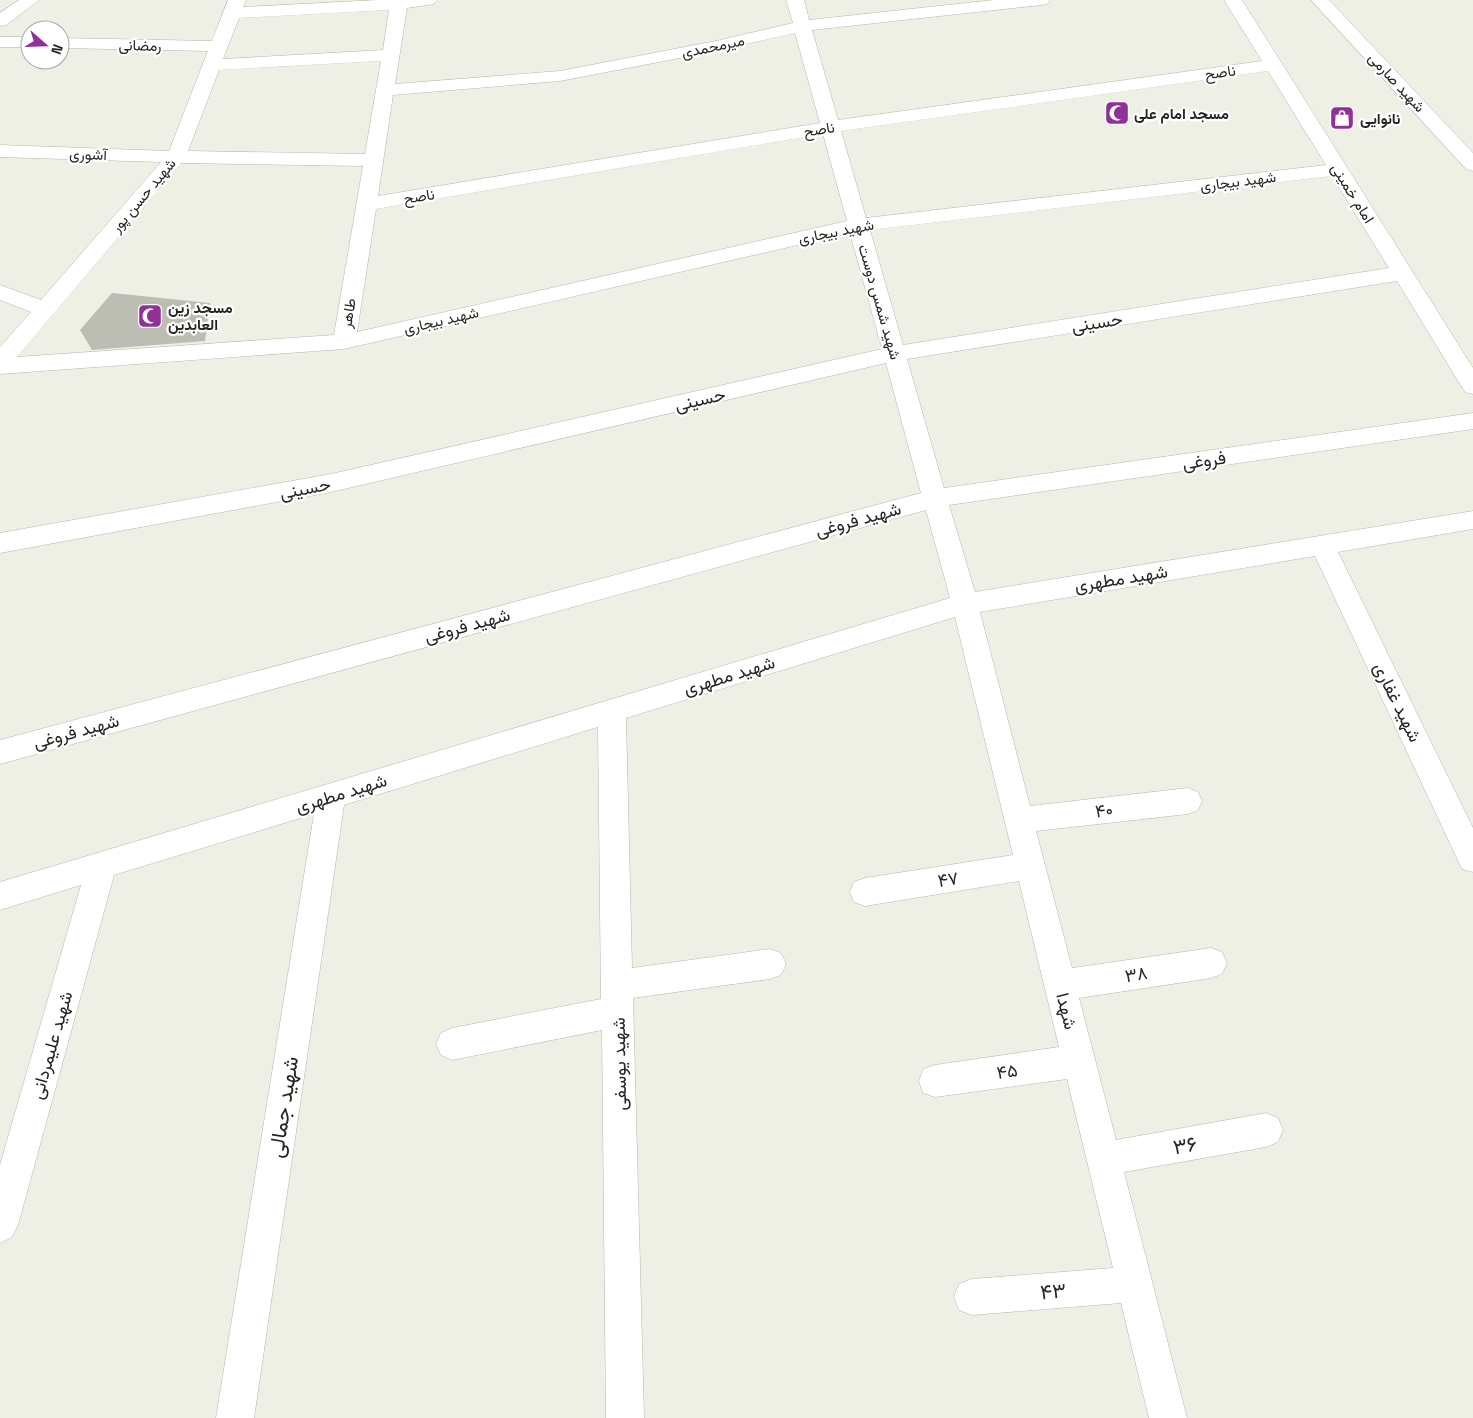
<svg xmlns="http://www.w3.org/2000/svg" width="1473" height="1418" font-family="'Space Grotesk',Vazirmatn,sans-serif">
  <rect width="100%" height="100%" fill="#eff0e5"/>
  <path fill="#bcbdb3" d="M112 293 210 303 205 341 92 350 80 330Z"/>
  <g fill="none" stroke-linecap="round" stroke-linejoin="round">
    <defs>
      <g id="minor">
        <path d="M19 0H39L6 25 0 26V13Z"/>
        <path d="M228 0H246L243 7 378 0H437L434 4 407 8 395 84 560 71 716 41 793 23 786 0H804L809 20 994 0H1050L1047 4 1041 5 812 30 838 120 1262 61 1224 0H1242L1473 368V394L1465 392 1397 281 907 359 944 488 1473 413V429L949 505 975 592 1473 511V529L1338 552 1473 828V872L1462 869 1315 556 980 612 1030 806 1188 788 1198 792 1202 801 1198 810 1188 814 1036 831 1072 968 1211 948 1222 952 1227 963 1222 974 1211 978 1079 998 1116 1140 1266 1113 1278 1118 1283 1130 1278 1142 1266 1147 1124 1172 1187 1418H1149L1121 1303 972 1315 959 1310 954 1297 959 1284 972 1279 1113 1268 1067 1079 935 1097 923 1093 919 1081 923 1069 935 1065 1059 1047 1019 881 865 906 854 902 850 892 854 882 865 878 1013 855 955 617 626 718 632 968 770 949 781 953 786 964 781 975 770 979 633 998 644 1418H606L602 1030 452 1060 441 1055 436 1044 441 1033 452 1028 601 999 598 727 344 805 254 1418H216L314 814 114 875 18 1225 12 1237 0 1243V1165L81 885 0 910V882L950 598 926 510 0 764V740L921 493 886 363 331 492 0 553V533L331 474 882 349 850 233 344 349 0 374V347L31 312 0 300V285L41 300 161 162 0 157V145L169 151 208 51 60 48V38L212 41ZM389 10 383 50 223 59 239 18ZM795 33 820 123 378 196 393 95 560 81 716 51ZM381 61 365 154 188 151 219 70ZM1268 71 1326 165 866 218 841 131ZM823 134 847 221 357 332 376 209ZM181 163 363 166 334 335 17 357ZM1332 176 1389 268 903 345 870 230Z"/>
        <path d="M1311 0H1329L1473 153V171L1466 169Z"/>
        <rect x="0" y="37" width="30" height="10"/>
      </g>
    </defs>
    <use href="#minor" stroke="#b4b6ab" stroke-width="1"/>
    <use href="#minor" fill="#fff" fill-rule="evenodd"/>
  </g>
  <defs>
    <symbol id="mosque-square" viewBox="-11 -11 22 22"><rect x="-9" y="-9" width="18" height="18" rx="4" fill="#90319a" stroke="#fff"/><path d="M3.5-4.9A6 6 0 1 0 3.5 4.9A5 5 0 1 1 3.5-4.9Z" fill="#fff"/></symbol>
    <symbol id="shop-square" viewBox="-11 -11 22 22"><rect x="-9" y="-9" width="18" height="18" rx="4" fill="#90319a" stroke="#fff"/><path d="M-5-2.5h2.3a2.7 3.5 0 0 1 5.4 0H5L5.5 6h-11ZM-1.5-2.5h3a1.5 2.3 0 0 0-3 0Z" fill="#fff"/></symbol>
  </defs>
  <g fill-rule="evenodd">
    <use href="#mosque-square" x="1103" y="99" width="28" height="28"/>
    <use href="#shop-square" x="1328" y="104" width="28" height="28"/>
    <use href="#mosque-square" x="136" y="302" width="28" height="28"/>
  </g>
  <g text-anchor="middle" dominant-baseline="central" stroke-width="4.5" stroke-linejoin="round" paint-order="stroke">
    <g font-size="15" fill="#252622" stroke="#fff">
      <text transform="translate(140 45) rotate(1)">رمضانی</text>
      <text transform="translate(713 46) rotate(-12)">میرمحمدی</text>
      <text transform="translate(1220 72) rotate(-8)">ناصح</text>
      <text transform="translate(1397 82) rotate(47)">شهید صارمی</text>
      <text transform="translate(819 129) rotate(-9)">ناصح</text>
      <text transform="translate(88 154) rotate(2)">آشوری</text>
      <text transform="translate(1238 181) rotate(-7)">شهید بیجاری</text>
      <text transform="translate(1353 193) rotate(58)">امام خمینی</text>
      <text transform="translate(143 195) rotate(-50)">شهید حسن پور</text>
      <text transform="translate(419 196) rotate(-9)">ناصح</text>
      <text transform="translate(836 231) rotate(-11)">شهید بیجاری</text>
      <text transform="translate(880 302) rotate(74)">شهید شمس دوست</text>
      <text transform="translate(348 313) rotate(-81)">طاهر</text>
      <text transform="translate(441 320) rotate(-13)">شهید بیجاری</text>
    </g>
    <g font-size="15" font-weight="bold" fill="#252622" stroke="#fff" text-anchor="start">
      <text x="1134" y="113">مسجد امام علی</text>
      <text x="1360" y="118">نانوایی</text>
      <text x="168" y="307">مسجد زین<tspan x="168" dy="17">العابدین</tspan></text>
    </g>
    <g font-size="18" fill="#252622" stroke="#fff">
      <text transform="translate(1097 322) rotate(-9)">حسینی</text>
      <text transform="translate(700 399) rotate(-13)">حسینی</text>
      <text transform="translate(1204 460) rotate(-8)">فروغی</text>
      <text transform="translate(305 488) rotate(-11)">حسینی</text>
      <text transform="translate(858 519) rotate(-15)">شهید فروغی</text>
      <text transform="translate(1121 578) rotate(-9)">شهید مطهری</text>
      <text transform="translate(467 625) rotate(-15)">شهید فروغی</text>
      <text transform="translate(729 675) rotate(-17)">شهید مطهری</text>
      <text transform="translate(1398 702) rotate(64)">شهید غفاری</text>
      <text transform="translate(76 731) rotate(-15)">شهید فروغی</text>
      <text transform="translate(341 793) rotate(-17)">شهید مطهری</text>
      <text transform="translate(1104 810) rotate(-6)">۴۰</text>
      <text transform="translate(948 879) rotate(-9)">۴۷</text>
      <text transform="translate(1136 974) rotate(-9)">۳۸</text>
      <text transform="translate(1067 1011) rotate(76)">شهدا</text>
      <text transform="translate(51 1045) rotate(-74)">شهید علیمردانی</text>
      <text transform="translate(619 1064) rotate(-91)">شهید یوسفی</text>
      <text transform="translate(1007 1071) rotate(-8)">۴۵</text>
    </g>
    <g font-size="21" fill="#252622" stroke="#fff">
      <text transform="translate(283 1107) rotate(-81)">شهید جمالی</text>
      <text transform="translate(1185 1145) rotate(-10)">۳۶</text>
      <text transform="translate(1053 1291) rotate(-5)">۴۳</text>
    </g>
  </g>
  <g transform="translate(45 45) rotate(110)"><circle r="24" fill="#ffffff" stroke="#a8a8a7"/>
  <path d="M0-4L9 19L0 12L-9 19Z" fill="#90319a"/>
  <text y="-8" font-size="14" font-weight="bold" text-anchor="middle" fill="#252622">N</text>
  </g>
</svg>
